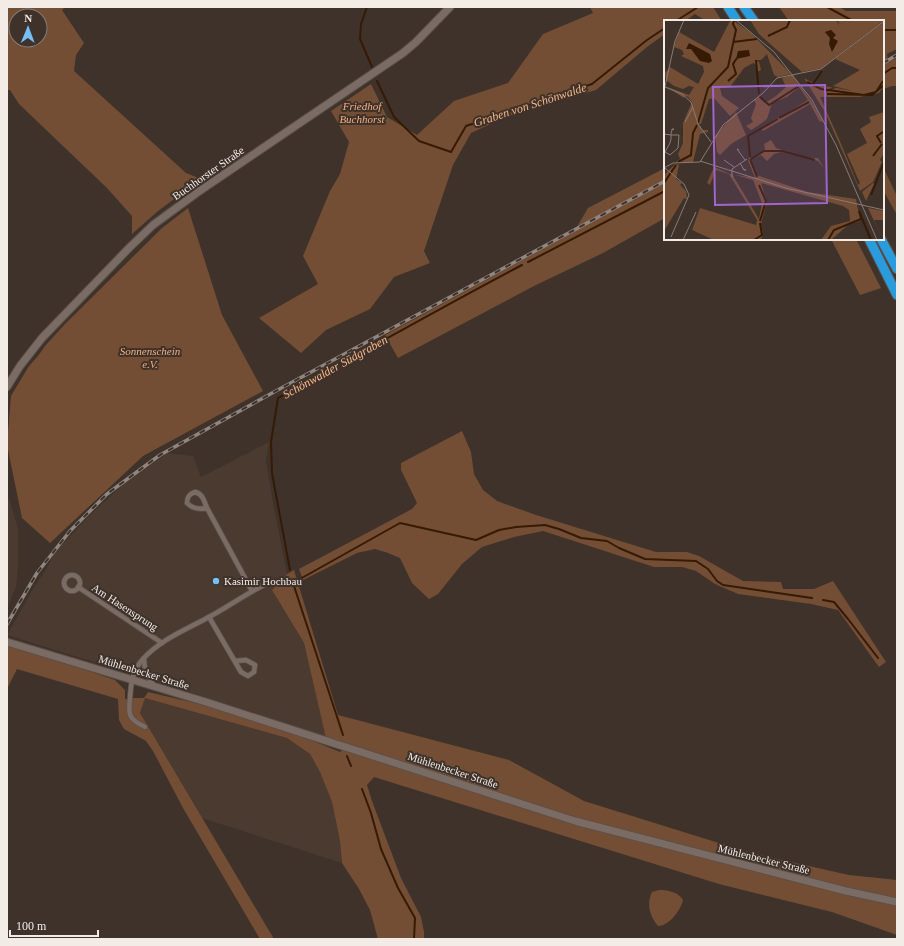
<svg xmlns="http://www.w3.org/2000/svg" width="904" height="946" font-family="Georgia,serif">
  <rect width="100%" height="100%" fill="#3e322b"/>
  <g fill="#4b3a2f">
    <path d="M269 442 266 461 274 508 287 574 272 590 304 643 324 726 326 738 255 713 171 686 7 635 33 589 47 568 54 553 94 511 125 483 167 453 193 456 201 477Z"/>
    <path d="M7 492 18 528V568L16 587 7 609Z"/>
    <path d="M145 698 287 738 310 754 320 772 332 802 340 841 342 863 202 818 140 713Z"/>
  </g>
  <g fill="#744e34" fill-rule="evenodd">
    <path d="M7 7H65L62 10 84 43 76 55 74 71 186 173 196 177 205 176 158 211 132 234V216L107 188 19 104 10 90H7ZM16 16H40V40H16Z"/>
    <path d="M590 7H713L722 21H706L695 14 685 21H665V34L647 47 596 90 506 117 471 133 453 165 424 251 430 263 394 277 370 309 326 330 301 353 259 318 318 284 303 256 330 191 340 174 349 142 331 111 371 84 387 117 417 135 454 101 508 83 543 34 593 13Z"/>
    <path d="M779 7H839L846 11H897V49L887 54 888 62 897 58V86H892L883 89V21H789Z"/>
    <path d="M883 167 897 196V215L883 190Z"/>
    <path d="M665 168V218L603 253 536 285 398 358 385 335 574 232 588 208Z"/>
    <path d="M188 208 222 315 263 391 143 456 50 543 22 518 7 445 11 396 29 366 38 356 45 346 65 324 162 228Z"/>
    <path d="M831 239H856L881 288 860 295Z"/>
    <path d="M462 431 471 452 474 474 483 490 497 501 536 515 656 552H687L699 556 743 581 781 582 783 589H814L833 581 886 662 879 667 838 610 811 604 738 594 715 584 696 571 682 567H654L543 531 514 537 482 547 462 564 438 594 429 599 412 583 400 558 388 553 375 549 357 553 303 580 299 569 412 509 417 503 401 470V463Z"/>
    <path d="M294 570 338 715 509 760 584 801 751 853 849 875 897 880V935L832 912 719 884 374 777 367 785 372 801 401 878 421 917 424 932V939H378L370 910 359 889 342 863 340 841 332 802 320 772 310 754 287 738 145 698 140 713 274 939H260L183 808 153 751 146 741 124 729 119 720 118 699 17 669 7 689V646L56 660 115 680 125 690V699L134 698H144L148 692 212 707 301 736 340 752 348 745 326 738 304 643 272 590 287 574Z"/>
    <path d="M659 890C668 890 678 892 683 900 681 910 669 926 658 926 650 917 646 904 652 892Z"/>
  </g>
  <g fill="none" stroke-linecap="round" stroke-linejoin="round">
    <g stroke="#361a04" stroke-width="2">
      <path d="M367 7 361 24 360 39 372 67"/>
      <path d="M827 7 853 21"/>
      <path d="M676 21 698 7"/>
      <path d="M883 30H897"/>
      <path d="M883 74 892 68H897"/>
      <path d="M377 81 394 117 419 141 451 152 466 126 592 84 647 40 665 28"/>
      <path d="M528 262 665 191"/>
      <path d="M290 570 272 473 271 442 278 398C360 354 440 308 522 265"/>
      <path d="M300 579 400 523 476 540 499 530 516 527 545 525 559 529 581 538 607 541 619 548 645 559 696 561 708 569 717 581 723 585 812 598"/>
      <path d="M293 583 343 735"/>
      <path d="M823 600 834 602 848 619 878 658"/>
      <path d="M347 756 351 766"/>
      <path d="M362 789 371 813 381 849 398 888 415 918 414 939"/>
    </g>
    <defs>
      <g id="minor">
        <path d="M207 508C199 510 193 509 187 503 187 497 189 494 195 492 203 494 204 501 207 508L252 591"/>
        <circle cx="72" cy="583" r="8"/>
        <path d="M78 587 162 643"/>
        <path d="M209 617 241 672 248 676 254 672 255 665 246 660 235 661"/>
        <path d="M144 659C144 671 148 676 154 686"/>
        <path d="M145 727C129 719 128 716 130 698 131 683 132 671 143 659 160 640 185 630 207 618 228 607 247 593 268 583"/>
      </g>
      <g id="secondary">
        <path d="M7 387 20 366 42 338 129 248 153 225 198 192 403 53 416 42 450 7"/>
        <path d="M7 642 206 702 575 821 846 891 897 902"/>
      </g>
      <g id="motorway">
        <path d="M728 7 737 21"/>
        <path d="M744 7 754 21"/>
        <path d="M869 239 897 295"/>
        <path d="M881 239 897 269"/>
      </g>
    </defs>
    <use href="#minor" stroke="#5a504a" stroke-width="6"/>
    <use href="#secondary" stroke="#5a504a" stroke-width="9"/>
    <use href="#motorway" stroke="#5a504a" stroke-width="11"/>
    <use href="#minor" stroke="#7a6c64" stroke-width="4.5"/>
    <use href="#secondary" stroke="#7a6c64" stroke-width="7"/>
    <use href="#motorway" stroke="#2a9bdd" stroke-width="9"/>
    <defs>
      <g id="rail">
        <path d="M883 63 897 55"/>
        <path d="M7 624 37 573 70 531 107 494 160 455 274 392 665 181"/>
      </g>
    </defs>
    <use href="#rail" stroke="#908680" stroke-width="3.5"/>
    <use href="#rail" stroke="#3e322b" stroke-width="2" stroke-dasharray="6" stroke-linecap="butt"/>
  </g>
  <circle fill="#74c0f6" stroke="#3e322b" stroke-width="1.5" cx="216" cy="581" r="4"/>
  <g text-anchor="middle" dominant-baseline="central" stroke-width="4" stroke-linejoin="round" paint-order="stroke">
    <g font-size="11" font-style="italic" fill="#f2af81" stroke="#3e322b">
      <text x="362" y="106">Friedhof<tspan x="362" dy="13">Buchhorst</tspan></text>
      <text x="150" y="351">Sonnenschein<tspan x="150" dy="13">e.V.</tspan></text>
    </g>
    <g font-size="11" fill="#f2ebe6" stroke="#3e322b">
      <text transform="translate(208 173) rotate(-35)">Buchhorster Straße</text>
      <text transform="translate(125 607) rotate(33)">Am Hasensprung</text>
      <text transform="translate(144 672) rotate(17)">Mühlenbecker Straße</text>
      <text transform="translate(453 770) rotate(18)">Mühlenbecker Straße</text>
      <text transform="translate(764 859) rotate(14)">Mühlenbecker Straße</text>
    </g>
    <g font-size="11" fill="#f2ebe6" stroke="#3e322b" text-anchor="start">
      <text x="224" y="581">Kasimir Hochbau</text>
    </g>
    <g font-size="12" font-style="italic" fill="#fbb789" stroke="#3e322b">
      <text transform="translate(530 105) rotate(-18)">Graben von Schönwalde</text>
      <text transform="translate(335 367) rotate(-29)">Schönwalder Südgraben</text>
    </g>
  </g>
  <g transform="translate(664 20)">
    <rect width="220" height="220" fill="#3e322b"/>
    <path d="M86 0H172L175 5 174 0H220L158 48 138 52 95 14ZM167 10 171 15 168 16 172 24 168 29 166 18 161 12ZM66 1H70L87 13 127 54 114 57 110 55 103 34 97 40H90L95 42 97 50 93 52V45L89 43 80 48 66 67 56 68 58 76 75 88 66 96 50 78 45 79 37 104H35L38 110H44V112L36 114 29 142H12L16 139 14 134 19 123V103L28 82 24 77 21 76 20 78 1 66 25 75 30 67 25 66 19 69 10 66 2 60 1 53 6 47 34 64 40 52 39 46 17 36 20 34 18 30 10 27 15 12 50 32ZM220 1V66L215 73 195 77H156L175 119 194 165 196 163 183 134 203 123 196 109 207 102 205 97 220 92V133L216 140 218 142 209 162 196 171 161 92 140 58 154 66 168 67 160 73 172 68 189 71 169 66 196 50 171 39ZM128 55 148 82 159 101 156 102 146 84 99 111 97 108 144 80 135 67 123 77 108 83 103 99 95 105 87 110 82 106 89 102 87 98 92 84 90 80 95 77 101 83 112 76 122 67 118 58ZM72 92 82 115 67 124 56 135 53 132 51 116ZM107 120 112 128 142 138H154L160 148 154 141 117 132 110 134 103 141 97 135 88 139 101 129 100 124ZM86 137 92 155 144 172 192 179 196 201 184 205 167 220H157L167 206 186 201 185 190 179 186 97 163 103 182 97 204 99 213 98 218 94 220H50L28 210 36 188 92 205 93 200 65 154 52 150 46 165 43 163 50 147 66 154 91 158 84 140ZM68 154 89 160 98 183 95 199ZM11 144 15 145 12 159 18 163 16 165 22 171 23 179 20 178 0 211V155ZM209 163 210 164 202 181 198 172ZM204 188 220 191V200H210L219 220Z" fill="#744e34" fill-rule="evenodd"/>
    <path d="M167 10 172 15 169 18 174 21 168 32 165 24 166 18 161 12ZM25 23 46 34 48 41 45 43 36 41 27 29H22ZM85 30 86 36 72 39 74 31Z" fill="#361a04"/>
    <path fill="none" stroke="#361a04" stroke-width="2" d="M104 16 123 7 126 0M69 22 93 19M92 40 95 74M64 61 72 54 69 44 73 38M143 62 157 69 200 75 212 72 219 61M149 64 158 51M163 74 208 75 220 65M96 77 105 85 135 66M115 98 145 82M34 103 44 68 64 47 72 10 69 4 70 1M217 123 213 116 219 112M209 136 218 124M86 137 84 116 114 99M86 139 93 157M87 139 100 131H118L151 140M14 142 27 135 29 113 33 105M0 163 12 145M95 165 102 181 96 201M207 175 220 142M195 191 207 220M90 220 98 215 96 203M164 220 170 210 197 199"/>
    <path fill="none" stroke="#867c76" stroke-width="1" d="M72 0 110 32 148 80 172 125 213 220M1 67 18 74 27 82 34 104 47 122M0 71 11 21 20 0M21 102 29 87M0 114 7 115H15L14 128 6 135 1 132 6 123 7 119V113L8 110 10 109H8V110M75 130 73 129 81 140M60 140 70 147M36 141 122 168 220 190M76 143 80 150H82L79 149M0 148 9 143 36 142 59 105 99 73 113 58 157 49 220 1M1 148 20 164 25 175 7 217M68 157V149L83 139M19 220 32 192"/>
    <path fill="#9f65cb" fill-opacity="0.15" stroke="#9f65cb" stroke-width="2" d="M161 65 163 183 51 185 49 67Z"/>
    <rect width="220" height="220" fill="none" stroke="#f2ebe6" stroke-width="2"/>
  </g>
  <rect width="904" height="946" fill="none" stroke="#f2ebe6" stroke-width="16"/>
  <g transform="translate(28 28) rotate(1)"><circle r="19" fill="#3e322b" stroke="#867c76"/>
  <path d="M0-3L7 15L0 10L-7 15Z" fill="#74c0f6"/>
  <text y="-6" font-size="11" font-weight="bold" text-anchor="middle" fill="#f2ebe6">N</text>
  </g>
  <path d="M10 930v6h88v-6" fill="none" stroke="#f2ebe6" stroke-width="2"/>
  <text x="16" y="930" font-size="12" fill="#f2ebe6" stroke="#3e322b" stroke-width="3" paint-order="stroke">100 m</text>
</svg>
